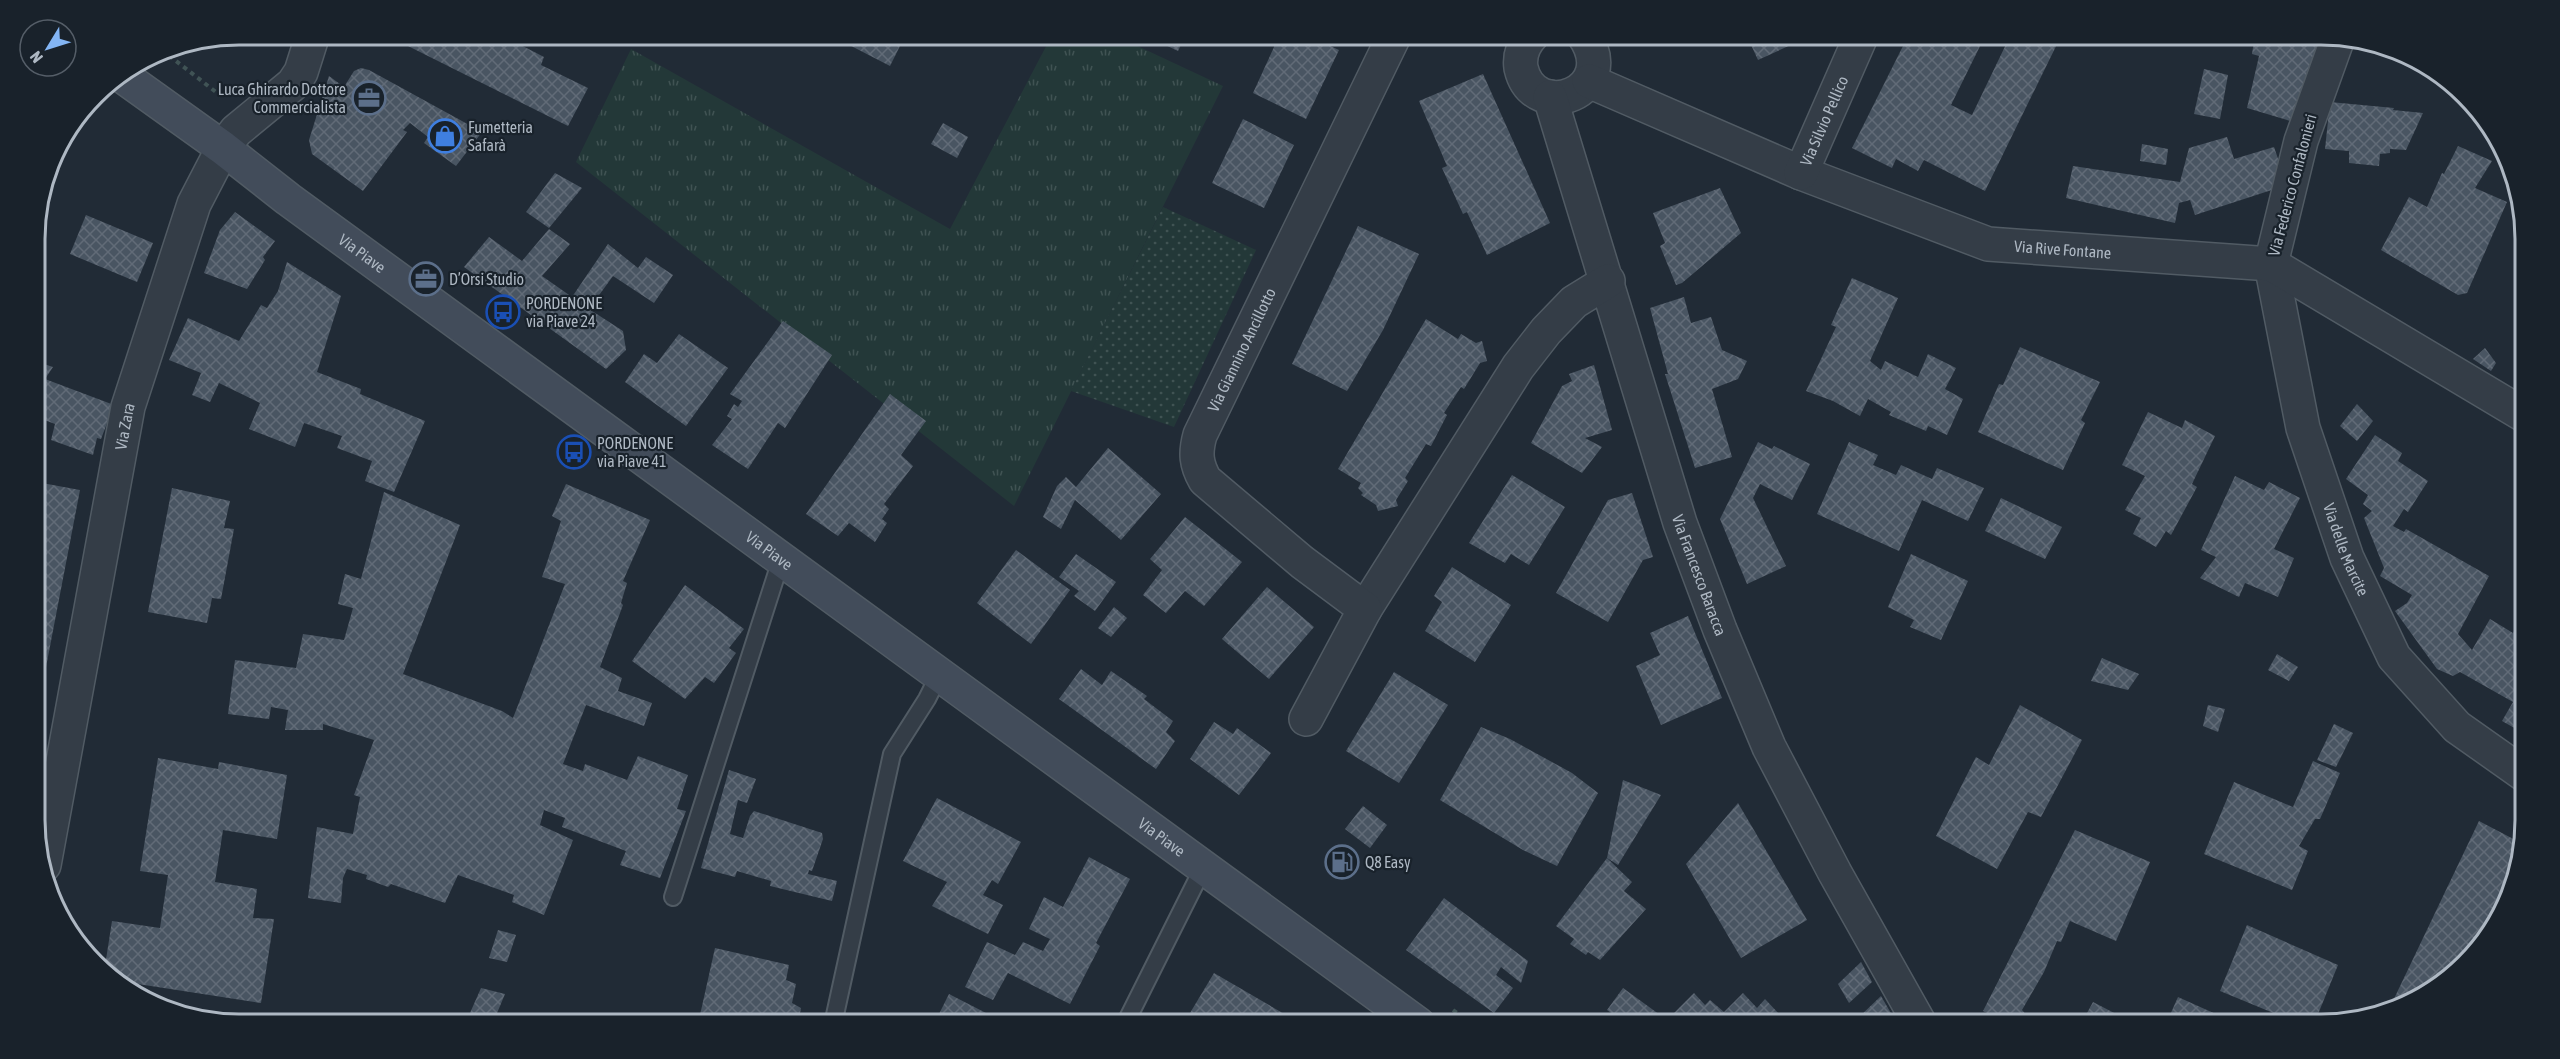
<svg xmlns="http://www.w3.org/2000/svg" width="2560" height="1059" font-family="'Asap Condensed',sans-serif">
  <defs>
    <pattern id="grass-tufts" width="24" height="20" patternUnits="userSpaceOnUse" patternTransform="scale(1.5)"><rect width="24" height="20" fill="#233838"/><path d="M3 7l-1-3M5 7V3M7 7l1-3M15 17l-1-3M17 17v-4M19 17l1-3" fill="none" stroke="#405353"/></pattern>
    <pattern id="garden-dots" width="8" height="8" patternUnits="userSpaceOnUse" patternTransform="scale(1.5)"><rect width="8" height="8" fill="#233838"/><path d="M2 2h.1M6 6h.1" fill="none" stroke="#405353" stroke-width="1.8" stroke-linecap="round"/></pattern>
    <pattern id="building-cross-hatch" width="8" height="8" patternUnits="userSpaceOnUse" patternTransform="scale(1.5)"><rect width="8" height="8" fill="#495562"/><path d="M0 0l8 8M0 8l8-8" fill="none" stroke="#616b77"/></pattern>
  </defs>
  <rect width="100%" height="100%" fill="#212b36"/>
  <path fill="url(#grass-tufts)" d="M1052 35H1114L1223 86 1014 506 576 162 631 49 950 229Z"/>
  <path fill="url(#garden-dots)" d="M1163 207 1256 250 1174 427 1071 391Z"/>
  <g fill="url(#building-cross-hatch)">
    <path d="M384 34H513L511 40 544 57 541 65 588 88 568 126Z"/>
    <path d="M828 34H906L890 66Z"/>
    <path d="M1142 34H1186L1178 51Z"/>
    <path d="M1280 34H1317L1315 39 1339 50 1306 119 1253 93Z"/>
    <path d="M1746 34H1801L1804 39 1758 60Z"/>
    <path d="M1909 34H1986L1951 105 1972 115 2011 34H2062L1985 191 1924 160 1918 171 1896 159 1892 168 1852 148Z"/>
    <path d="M2255 34H2321L2297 123 2247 108 2259 56 2252 54Z"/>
    <path d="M361 68 369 70 482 132 456 166 424 143 428 137 410 123 403 130 407 132 363 191 312 154 309 140 329 76 344 87 354 71Z"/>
    <path d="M2204 69 2228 75 2220 119 2194 114Z"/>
    <path d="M1483 74 1550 223 1487 255 1467 212 1463 214 1442 168 1447 166 1419 101Z"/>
    <path d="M2330 102 2394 108 2393 110 2423 113 2406 150 2390 149V153L2380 154 2379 166 2349 163V151L2325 149Z"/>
    <path d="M1243 119 1294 145 1264 208 1212 183Z"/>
    <path d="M943 123 968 137 957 158 931 144Z"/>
    <path d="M2227 137 2234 159 2274 147 2287 185 2195 215 2190 200 2179 203 2175 223 2066 198 2073 166 2180 182 2189 148Z"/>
    <path d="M2142 144 2168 149 2166 165 2140 161Z"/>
    <path d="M2458 146 2492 161 2475 188 2507 202 2467 293 2458 295 2381 250 2409 197 2427 207 2442 173 2444 174Z"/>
    <path d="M555 173 582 188 549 228 526 212Z"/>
    <path d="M1720 188 1741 233 1682 283 1676 285 1660 246 1665 243 1653 213Z"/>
    <path d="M235 212 275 241 263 257 265 260 247 289 204 273 220 230Z"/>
    <path d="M86 215 153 243 137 282 70 254Z"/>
    <path d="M1358 226 1419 254 1383 330 1347 391 1292 364Z"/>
    <path d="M549 229 570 244 542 276 572 297 608 244 638 268 646 257 673 275 654 303 613 276 589 309 623 331 626 350 606 369 464 267 489 237 522 261Z"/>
    <path d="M287 262 341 296 317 372 361 389 360 394 425 421 394 492 365 481 372 461 337 448 342 436 304 423 295 447 249 429 260 403 219 383 210 402 192 395 201 373 169 360 188 318 239 341 261 305 267 308 278 291Z"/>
    <path d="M1852 278 1898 298 1870 361 1881 370 1885 361 1918 377 1928 354 1956 368 1945 389 1963 399 1947 435 1928 426 1926 431 1889 415 1891 412 1868 399 1860 416 1833 401 1806 391 1836 327 1831 325Z"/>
    <path d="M1684 297 1691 323 1711 317 1722 350 1747 361 1738 379 1712 389 1732 457 1695 468 1665 374H1668L1650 308Z"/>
    <path d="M1426 319 1458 339 1461 334 1476 343 1482 341 1487 361 1480 363 1464 389 1461 387 1444 413 1447 415 1431 446 1426 444 1405 478 1408 481 1396 500 1398 506 1378 511 1376 505 1361 495 1363 493 1358 488 1361 483 1338 469Z"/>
    <path d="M783 321 832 355 785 428 778 423 748 469 712 445 732 419 727 416 734 404 738 407 742 401 730 394Z"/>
    <path d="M679 334 728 368 686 426 625 382 644 354 657 363Z"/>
    <path d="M2020 347 2100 382 2081 420 2085 423 2063 470 1978 432 1999 384 2003 385Z"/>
    <path d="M2485 348 2496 363 2491 371 2473 359Z"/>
    <path d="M35 361 53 367 45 379 114 405 101 439 97 438 93 455 51 440 55 424 39 418 35 427Z"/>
    <path d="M1594 365 1612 430 1585 438 1602 447 1582 473 1531 443 1562 386 1572 381 1569 374Z"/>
    <path d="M890 394 926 421 901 455 913 466 884 504 889 509 882 519 887 523 875 542 849 523 838 536 806 514Z"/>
    <path d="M2357 404 2373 421 2357 441 2340 426Z"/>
    <path d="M2148 412 2182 428 2185 420 2215 436 2192 484 2197 487 2171 535 2166 531 2156 547 2133 534 2141 518 2125 510 2145 476 2122 465Z"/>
    <path d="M2375 435 2402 453 2398 461 2428 481 2408 512 2404 509 2393 526 2404 532 2406 529 2489 576 2458 634 2472 650 2490 619 2513 633 2525 612V734L2502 721 2513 702 2460 672 2453 676 2437 669 2395 611 2407 603 2412 595 2380 576 2384 568 2364 518 2372 511 2363 504 2368 495 2346 479Z"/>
    <path d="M1758 442 1772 449 1774 446 1810 464 1792 500 1760 484 1753 498 1786 566 1747 584 1720 519Z"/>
    <path d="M1849 442 1878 455 1873 465 1896 475 1901 465 1932 479 1937 468 1984 488 1968 521 1922 500 1899 551 1817 514Z"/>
    <path d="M1108 448 1161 494 1121 540 1075 500 1061 529 1043 517 1057 486 1066 477 1076 487Z"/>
    <path d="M1512 475 1565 507 1529 565 1511 554 1505 563 1469 543Z"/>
    <path d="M2235 476 2264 490 2269 482 2300 498 2274 549 2294 558 2278 597 2245 583 2239 597 2200 578 2216 557 2201 550Z"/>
    <path d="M42 483 80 490 42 688 36 687V495L40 496Z"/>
    <path d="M566 484 650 520 623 581 627 583 621 603 623 605 600 667 622 678 618 691 652 703 644 726 586 705 563 764 583 771 585 764 627 780 638 756 688 775 677 809 686 811 660 878 620 865 626 851 562 827 565 818 544 810 540 825 573 840 544 915 512 902 514 895 458 875 445 903 391 884 388 887 366 879 367 875 347 869 343 878 341 903 308 898 317 827 353 834 360 797 354 795 374 740 323 724V730H285L288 710 271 707 269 719 228 714 235 660 296 668 303 634 344 640 353 608 338 604 345 574 361 579 384 492 460 525 403 674 502 711 513 718 565 584 542 577 561 521 552 516Z"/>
    <path d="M172 488 230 501 224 528 234 529 221 599 212 598 207 623 148 612Z"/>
    <path d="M1632 493 1653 557 1643 560 1608 622 1556 593 1608 500Z"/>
    <path d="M2001 498 2062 527 2045 559 1985 531Z"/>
    <path d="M1185 517 1242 562 1204 606 1185 591 1166 613 1143 595 1162 570 1150 559Z"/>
    <path d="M1016 550 1070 590 1031 644 977 603Z"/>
    <path d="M1076 554 1116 582 1095 611 1074 596 1079 591 1059 577Z"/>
    <path d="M1911 554 1968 581 1941 640 1910 627 1914 620 1888 607Z"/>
    <path d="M1452 567 1511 605 1475 662 1425 631 1442 602 1434 596Z"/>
    <path d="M685 585 744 629 729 648 736 653 714 683 705 677 685 699 632 661Z"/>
    <path d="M1267 587 1314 627 1269 679 1222 639Z"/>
    <path d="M1114 607 1127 618 1111 637 1098 628Z"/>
    <path d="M1688 616 1722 698 1661 725 1636 666 1660 655 1650 633Z"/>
    <path d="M2277 654 2298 667 2289 681 2268 670Z"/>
    <path d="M2102 658 2139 674 2128 690 2091 681Z"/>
    <path d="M1081 669 1102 685 1111 671 1147 696 1144 699 1173 721 1166 732 1175 741 1156 769 1059 699Z"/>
    <path d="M1394 672 1448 705 1399 783 1346 751Z"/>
    <path d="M2020 705 2082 740 2041 817 2028 812 1997 869 1936 836 1976 757 1989 765Z"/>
    <path d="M2208 705 2225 709 2218 732 2203 726Z"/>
    <path d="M1214 722 1233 734 1237 728 1271 753 1239 795 1190 759Z"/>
    <path d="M2334 724 2353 733 2336 767 2317 760Z"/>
    <path d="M1481 727 1510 739 1572 773 1598 793 1557 866 1523 850 1440 800Z"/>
    <path d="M158 758 218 769 219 762 287 775 277 839 223 830 215 882 257 889 253 918 274 919 261 1003 125 982 105 966 112 921 160 928 168 875 140 871Z"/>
    <path d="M2313 761 2340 773 2320 819H2315L2299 846 2308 851 2292 890 2204 854 2234 782 2293 807Z"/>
    <path d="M729 770 756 779 747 803 738 800 730 834 743 838 750 816 754 811 822 833 823 839 812 871 809 870 808 874 837 881 832 901 770 886 771 881 737 871 735 877 701 868Z"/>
    <path d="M1623 780 1661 795 1618 865 1607 858Z"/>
    <path d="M937 798 1021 842 998 884 992 880 983 895 1003 905 988 934 932 906 947 882 903 861Z"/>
    <path d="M1738 803 1807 920 1741 958 1686 864Z"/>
    <path d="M1363 806 1387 825 1370 848 1345 829Z"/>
    <path d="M2479 821 2521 843 2510 898 2483 945 2435 990 2391 1005Z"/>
    <path d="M2075 830 2150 862 2116 941 2070 921 2061 942 2057 941 2044 972 2022 1010 2034 1024H1984L1994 1016 1983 1011Z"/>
    <path d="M1089 857 1130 879 1096 943 1100 946 1070 1004 1008 973 993 1000 965 987 987 942 1015 955 1023 942 1043 951 1050 939 1029 929 1044 897 1063 907Z"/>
    <path d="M1607 858 1632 882 1624 891 1646 909 1600 960 1588 952 1586 955 1570 944 1574 939 1556 926Z"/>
    <path d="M1444 898 1528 961 1521 983 1501 967 1496 975 1513 988 1494 1013 1406 950Z"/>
    <path d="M2247 925 2338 965 2314 1024H2300L2220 991Z"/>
    <path d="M498 930 516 935 507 962 489 958Z"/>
    <path d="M715 948 789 965 786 980 796 984 792 1003 801 1008 798 1024H698Z"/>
    <path d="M1861 962 1872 982 1849 1003 1838 984Z"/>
    <path d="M1214 973 1286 1015 1281 1024 1184 1023Z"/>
    <path d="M481 988 505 994 495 1018 470 1013Z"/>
    <path d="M1623 988 1667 1020 1694 993 1705 1005 1710 1000 1724 1012 1743 993 1757 1008 1765 999 1782 1017 1774 1024H1717L1714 1021 1711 1024H1692L1690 1022 1687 1024H1626L1607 1010Z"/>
    <path d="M949 994 986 1013 985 1017 1000 1024H934Z"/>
    <path d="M1881 996 1892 1015 1883 1024H1860L1857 1019Z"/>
    <path d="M2178 997 2238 1024H2166Z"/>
    <path d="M2093 1002 2120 1016 2115 1024H2081Z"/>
    <path d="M1551 1013 1566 1024H1542Z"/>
  </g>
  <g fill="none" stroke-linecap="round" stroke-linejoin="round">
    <defs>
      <g id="lane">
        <path d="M673 897 781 560"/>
        <path d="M833 1024 892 754 927 699 939 675"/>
        <path d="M1125 1024 1203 868"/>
      </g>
      <g id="street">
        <path d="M1533 34C1524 43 1519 55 1521 68 1534 125 1624 92 1583 34"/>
        <path id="s1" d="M2338 38 2301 141 2271 264 2303 428 2347 558 2394 657 2457 727 2525 775"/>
        <path id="s2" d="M1589 81 1801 173 1988 244 2271 264 2524 415"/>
        <path id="s3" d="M1550 97 1680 523 1720 630 1769 747 1835 873 1920 1024"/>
        <path id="s4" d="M1801 173 1862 34"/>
        <path d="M1365 609 1518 367 1546 331 1574 302 1608 281"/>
        <path id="s5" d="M1306 719 1365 609 1302 562 1205 480C1196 464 1195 453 1200 435L1395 34"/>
        <path id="s6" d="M44 865 128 407 194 204 223 148 236 131 293 84 301 72 313 34"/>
      </g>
      <g id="secondary">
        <path id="s7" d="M121 75 223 148 288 199 1418 1024"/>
      </g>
    </defs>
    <use href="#lane" stroke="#515b64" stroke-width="20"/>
    <use href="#street" stroke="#515b64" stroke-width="36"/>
    <use href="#secondary" stroke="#515b64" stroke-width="36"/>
    <g stroke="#405355" stroke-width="4" stroke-dasharray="4.5 4.5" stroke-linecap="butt">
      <path d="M162 50 221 96"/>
      <path d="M1453 1010 1472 1024"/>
    </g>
    <use href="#lane" stroke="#343d47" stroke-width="16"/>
    <use href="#street" stroke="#343d47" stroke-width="33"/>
    <use href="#secondary" stroke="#424c5a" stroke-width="33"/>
  </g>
  <defs>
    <symbol id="office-ring" viewBox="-11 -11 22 22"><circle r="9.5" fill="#19222b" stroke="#5c6f8a" stroke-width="1.5"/><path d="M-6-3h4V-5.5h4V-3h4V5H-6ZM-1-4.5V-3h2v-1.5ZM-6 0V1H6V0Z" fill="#5c6f8a"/></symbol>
    <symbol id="shop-ring" viewBox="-11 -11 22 22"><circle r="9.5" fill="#19222b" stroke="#3f7fe0" stroke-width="1.5"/><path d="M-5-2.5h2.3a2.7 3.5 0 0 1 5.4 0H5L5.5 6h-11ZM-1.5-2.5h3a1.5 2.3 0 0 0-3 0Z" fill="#3f7fe0"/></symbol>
    <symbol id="bus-ring" viewBox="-11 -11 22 22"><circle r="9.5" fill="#19222b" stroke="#1a4fb4" stroke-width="1.5"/><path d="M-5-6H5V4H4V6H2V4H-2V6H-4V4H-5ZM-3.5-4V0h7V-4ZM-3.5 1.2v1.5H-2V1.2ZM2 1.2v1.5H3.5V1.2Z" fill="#1a4fb4"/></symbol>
    <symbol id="fuel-ring" viewBox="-11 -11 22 22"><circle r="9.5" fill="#19222b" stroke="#5c6f8a" stroke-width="1.5"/><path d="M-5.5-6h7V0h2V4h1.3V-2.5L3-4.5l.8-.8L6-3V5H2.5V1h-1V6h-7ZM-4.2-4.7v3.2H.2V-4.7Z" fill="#5c6f8a"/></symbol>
  </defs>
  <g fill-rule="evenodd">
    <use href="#office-ring" x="350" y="79" width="38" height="38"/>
    <use href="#shop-ring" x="426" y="117" width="38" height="38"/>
    <use href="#office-ring" x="407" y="260" width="38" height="38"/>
    <use href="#bus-ring" x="484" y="293" width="38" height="38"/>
    <use href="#bus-ring" x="555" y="433" width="38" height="38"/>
    <use href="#fuel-ring" x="1323" y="843" width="38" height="38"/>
  </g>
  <g text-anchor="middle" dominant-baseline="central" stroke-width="4.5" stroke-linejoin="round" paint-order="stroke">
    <g font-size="16" fill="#aeb8c3" stroke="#19222b" text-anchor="start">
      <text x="346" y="89" text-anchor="end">Luca Ghirardo Dottore<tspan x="346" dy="18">Commercialista</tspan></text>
      <text x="468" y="127">Fumetteria<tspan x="468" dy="18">Safarà</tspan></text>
      <text x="449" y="279">D’Orsi Studio</text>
      <text x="526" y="303">PORDENONE<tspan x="526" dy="18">via Piave 24</tspan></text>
      <text x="597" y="443">PORDENONE<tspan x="597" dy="18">via Piave 41</tspan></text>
      <text x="1365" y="862">Q8 Easy</text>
    </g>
    <g font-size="16" fill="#aeb8c3" stroke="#19222b">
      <text stroke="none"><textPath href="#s4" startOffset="57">Via Silvio Pellico</textPath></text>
      <text transform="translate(2292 185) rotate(-75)">Via Federico Confalonieri</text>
      <text stroke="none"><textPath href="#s2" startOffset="506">Via Rive Fontane</textPath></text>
      <text stroke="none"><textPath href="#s7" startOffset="300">Via Piave</textPath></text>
      <text stroke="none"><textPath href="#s5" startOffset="472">Via Giannino Ancillotto</textPath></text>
      <text stroke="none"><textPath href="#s6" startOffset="446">Via Zara</textPath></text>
      <text stroke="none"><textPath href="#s1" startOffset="532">Via delle Marcite</textPath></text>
      <text stroke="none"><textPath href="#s7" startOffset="804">Via Piave</textPath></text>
      <text stroke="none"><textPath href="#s3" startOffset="501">Via Francesco Baracca</textPath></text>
      <text stroke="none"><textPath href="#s7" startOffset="1290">Via Piave</textPath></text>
    </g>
  </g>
  <path d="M0 0H2560V1059H0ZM239 45H2321A194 194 0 0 1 2515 239V820A194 194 0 0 1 2321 1014H239A194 194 0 0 1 45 820V239A194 194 0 0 1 239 45Z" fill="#19222b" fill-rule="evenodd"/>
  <path fill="none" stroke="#aeb8c3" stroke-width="3" d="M239 45H2321A194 194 0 0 1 2515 239V820A194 194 0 0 1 2321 1014H239A194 194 0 0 1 45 820V239A194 194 0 0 1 239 45Z"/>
  <g transform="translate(48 48) rotate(232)"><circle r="28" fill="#19222b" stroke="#555e68" stroke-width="1.5"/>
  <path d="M0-4.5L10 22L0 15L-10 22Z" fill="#83b5f4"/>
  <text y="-9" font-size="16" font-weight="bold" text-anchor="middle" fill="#aeb8c3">N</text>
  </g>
</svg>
